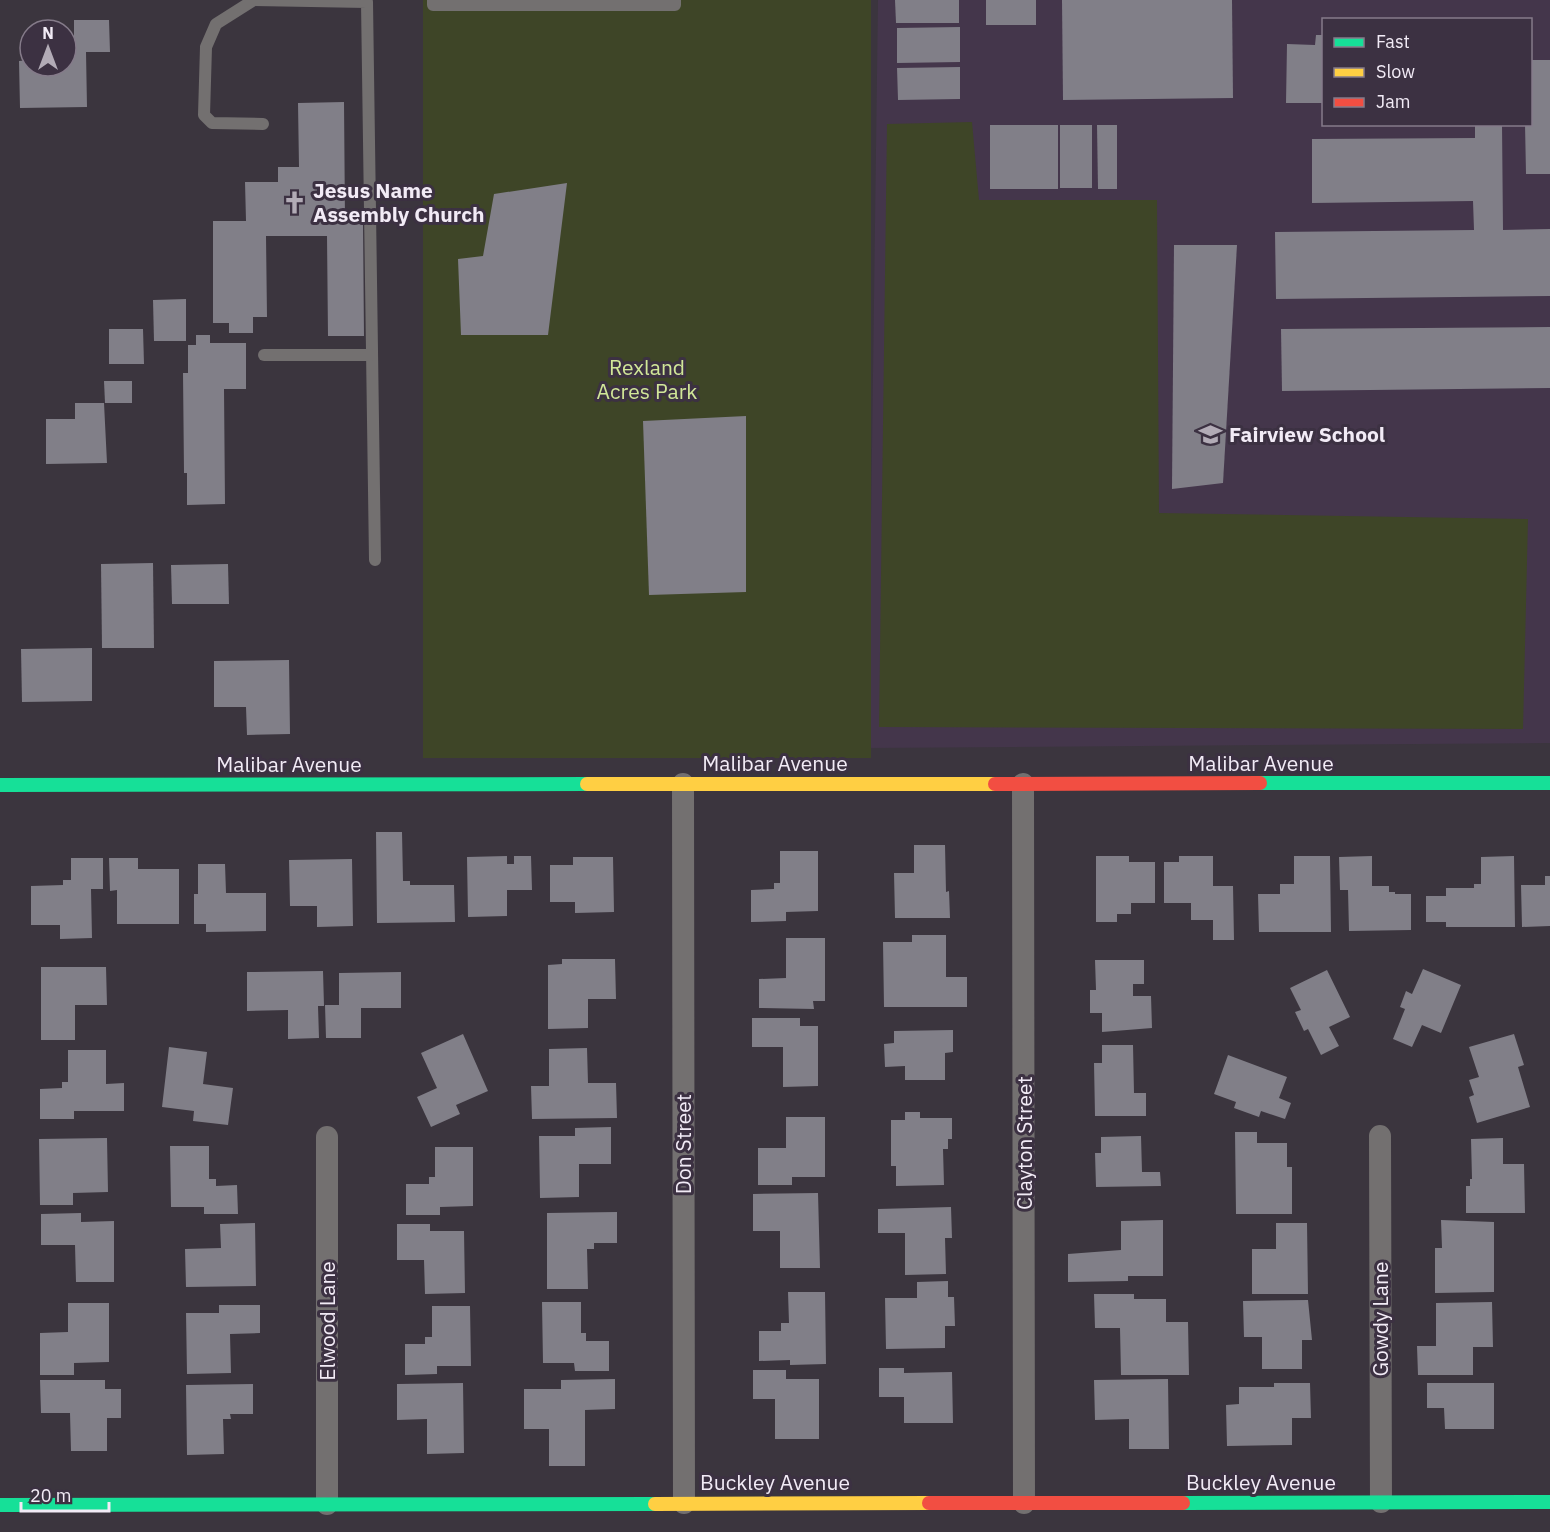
<svg xmlns="http://www.w3.org/2000/svg" width="1550" height="1532" font-family="'IBM Plex Sans',sans-serif">
  <rect width="100%" height="100%" fill="#3b353e"/>
  <path fill="#44364b" fill-rule="evenodd" d="M878 0H1550V743L868 748ZM1324 20H1530V124H1324Z"/>
  <g fill="#3e4527">
    <rect x="423" y="0" width="448" height="758"/>
    <path d="M972 122 979 200H1157L1159 513 1528 519 1523 729 879 727 887 124Z"/>
  </g>
  <g fill="#817f88">
    <path d="M895 0H959V23H896Z"/>
    <rect x="986" y="0" width="50" height="25"/>
    <path d="M1062 0H1232L1233 98 1063 100Z"/>
    <path d="M74 20H109L110 52H86L87 107 20 108 19 61 30 60V66H66V47H74Z"/>
    <path d="M960 27V62L897 63V28Z"/>
    <path d="M1316 35H1324V103H1286L1287 44 1315 45Z"/>
    <path d="M1530 60H1550V174H1526L1525 124H1530Z"/>
    <path d="M960 67V99L898 100 897 68Z"/>
    <path d="M344 102 345 221H363L364 336H328L327 236H266L267 317H253V333H229V323H213V221H246L245 182H278V167H299L298 103Z"/>
    <path d="M1475 124H1502L1503 230 1550 229V296L1276 299 1275 232 1474 230 1473 201 1312 203V139L1475 138Z"/>
    <rect x="990" y="125" width="68" height="64"/>
    <rect x="1060" y="125" width="32" height="63"/>
    <path d="M1097 125H1117V189H1098Z"/>
    <path d="M567 183 548 335H461L458 259 483 256 494 194Z"/>
    <path d="M1174 245H1237L1223 483 1172 489Z"/>
    <path d="M186 299V341H154L153 300Z"/>
    <path d="M1550 327V388L1282 391 1281 329Z"/>
    <path d="M109 329H143L144 364H109Z"/>
    <path d="M196 335H210V343H246V389H224L225 504 187 505V473H184L183 373H188V345H196Z"/>
    <path d="M104 381H132V403H105Z"/>
    <path d="M75 403H104L107 463 46 464V419H75Z"/>
    <path d="M746 416V592L649 595 643 421Z"/>
    <path d="M153 563 154 648H102L101 564Z"/>
    <path d="M228 564 229 604H172L171 565Z"/>
    <path d="M92 648V701L22 702 21 649Z"/>
    <path d="M289 660 290 734 247 735 246 707H214V661Z"/>
    <path d="M376 832H402L403 881H410V885H454L455 922 377 923Z"/>
    <path d="M914 845H945L946 892 949 891 950 918H895L894 873H914Z"/>
    <path d="M780 851H818V911L786 912V921L751 922V890L774 889V883H780Z"/>
    <path d="M507 856V864H514V856H531L532 890H507V916L468 917 467 857Z"/>
    <path d="M1096 856H1129V862H1155V903H1131V914H1117V922H1096Z"/>
    <path d="M1179 856H1213V886H1233L1234 940H1213V920H1191V903H1164V862H1179Z"/>
    <path d="M1294 856H1330L1331 932H1259L1258 894H1280V884H1294Z"/>
    <path d="M1372 856V886H1389V892H1395V894H1411V930L1349 931 1348 890H1340L1339 857Z"/>
    <path d="M1514 856 1515 927H1446V922H1426V896H1446V888H1474V884H1481V857Z"/>
    <path d="M573 857H613L614 912 575 913V902H550V865H573Z"/>
    <path d="M71 858H103V889H91L92 938 60 939V925H31V886L63 885V880H71Z"/>
    <path d="M109 858H138V869H179V924H117V890L110 891Z"/>
    <path d="M352 859 353 926 317 927V906H290L289 860Z"/>
    <path d="M198 864H225L226 893H266V931L206 932V924H194V894H198Z"/>
    <path d="M1545 876H1550V926L1522 927 1521 885H1545Z"/>
    <path d="M912 935H946V977H967V1007H884L883 942H912Z"/>
    <path d="M786 938H825V1001H813L814 1009 759 1008V979L786 978Z"/>
    <path d="M562 959H615L616 999H588V1028L548 1029V965L562 964Z"/>
    <path d="M1095 960H1144V984H1133V996H1151L1152 1028 1102 1032V1013H1090V990H1096Z"/>
    <path d="M41 967H106L107 1005H75V1040H41Z"/>
    <path d="M1423 969 1461 985 1441 1033 1422 1025 1412 1047 1393 1039 1405 1009 1400 1007 1406 991 1412 994Z"/>
    <path d="M1327 970 1350 1017 1329 1027 1339 1046 1321 1055 1308 1029 1304 1031 1295 1012 1301 1010 1290 988Z"/>
    <path d="M323 971 324 1006H318L319 1038 288 1039V1010L247 1011V972Z"/>
    <path d="M401 972V1008H361V1038H326L325 1005H339V973Z"/>
    <path d="M752 1018H800V1026H818V1086L783 1087V1047H752Z"/>
    <path d="M953 1030V1052L945 1053V1080H905V1066L885 1067 884 1044 894 1043V1031Z"/>
    <path d="M463 1034 488 1091 456 1105 460 1114 431 1127 417 1097 437 1088 421 1053Z"/>
    <path d="M1514 1034 1524 1065 1518 1067 1530 1107 1477 1123 1469 1097 1474 1095 1469 1080 1479 1077 1469 1047Z"/>
    <path d="M1102 1045H1133L1134 1093H1146V1116H1095L1094 1063H1102Z"/>
    <path d="M169 1047 207 1052 203 1084 233 1088 228 1125 193 1121 194 1111 162 1107Z"/>
    <path d="M587 1048 588 1083H616L617 1118 532 1119 531 1086H549V1049Z"/>
    <path d="M68 1050H106V1084L124 1083V1111H74V1119H40V1089L62 1088V1082H68Z"/>
    <path d="M1228 1055 1287 1077 1279 1098 1291 1103 1285 1119 1261 1111 1259 1117 1234 1108 1236 1102 1214 1094Z"/>
    <path d="M905 1112H920V1118H952V1139H948V1149H943L944 1185 896 1186V1166H891V1120H905Z"/>
    <path d="M786 1117H825V1177H792V1185H758V1148H786Z"/>
    <path d="M611 1127V1164H579V1197L540 1198 539 1136H575V1128Z"/>
    <path d="M1235 1132H1257V1143H1287V1167H1292V1214H1236Z"/>
    <path d="M1141 1136 1142 1172H1160L1161 1186 1096 1187 1095 1153H1101V1137Z"/>
    <path d="M107 1138 108 1192 73 1193V1205H40L39 1139Z"/>
    <path d="M1503 1138V1164H1524L1525 1213H1466V1186H1470V1179H1472L1471 1139Z"/>
    <path d="M170 1146H209V1179H216V1186L237 1185 238 1214H204V1207H171Z"/>
    <path d="M435 1147H473V1206L440 1207V1215H406V1184H429V1177H435Z"/>
    <path d="M818 1193 820 1268H780V1231H753V1194Z"/>
    <path d="M951 1207 952 1238H945L946 1274 905 1275V1233H878V1209Z"/>
    <path d="M617 1212V1243H594V1249H587L588 1289H547V1213Z"/>
    <path d="M81 1213V1222L114 1221V1282H76L75 1245H41V1214Z"/>
    <path d="M1163 1220V1276H1128V1281L1068 1282V1254L1121 1250V1221Z"/>
    <path d="M1441 1220 1494 1222V1292L1435 1293V1248H1442Z"/>
    <path d="M255 1223 256 1286 186 1287 185 1249 221 1248 220 1224Z"/>
    <path d="M1276 1223H1307L1308 1294H1252V1249H1276Z"/>
    <path d="M397 1224H430V1231H464L465 1293 425 1294 424 1260H397Z"/>
    <path d="M948 1281V1297H954L955 1326H945V1348L886 1349 885 1298H917V1282Z"/>
    <path d="M788 1292H825L826 1364 790 1365V1360L759 1361V1331H781V1323H789Z"/>
    <path d="M1094 1294H1134V1299H1166V1322H1188L1189 1375H1121L1120 1328H1095Z"/>
    <path d="M1308 1300 1312 1340H1302V1369H1262V1337H1244L1243 1301Z"/>
    <path d="M542 1302H581V1333H586V1341H609V1371H575L574 1363H543Z"/>
    <path d="M1492 1302 1493 1347H1473V1375H1418L1417 1346H1436V1303Z"/>
    <path d="M68 1303H109V1362L74 1363V1375H40V1333L68 1332Z"/>
    <path d="M219 1305H260V1333L230 1334 231 1373 187 1374 186 1313H219Z"/>
    <path d="M432 1306H470L471 1366H437V1374L405 1375V1344H425V1337H432Z"/>
    <path d="M879 1368H904V1373L952 1372 953 1423H904V1397H879Z"/>
    <path d="M753 1370H786V1379H819V1439H775V1399H753Z"/>
    <path d="M615 1379V1409L585 1410V1466H549V1429H524V1389H561V1380Z"/>
    <path d="M1168 1379 1169 1449H1129V1419L1095 1420 1094 1380Z"/>
    <path d="M40 1380H105V1389H121V1418H107V1451H71L70 1413H41Z"/>
    <path d="M463 1383 464 1453 427 1454V1419L397 1420V1384Z"/>
    <path d="M1274 1383H1310L1311 1418H1292V1445L1227 1446 1226 1405 1239 1404V1387H1274Z"/>
    <path d="M1427 1383H1494V1429H1445L1444 1408H1427Z"/>
    <path d="M253 1384V1414H230L231 1419H223L224 1454 187 1455 186 1385Z"/>
  </g>
  <g fill="none" stroke-linecap="round" stroke-linejoin="round">
    <g stroke="#737070" stroke-width="12">
      <path d="M254 0 367 2 375 560"/>
      <path d="M254 0 216 24 206 47 204 115 212 123 263 124"/>
      <path d="M433 0V5H675V0"/>
      <path d="M264 355H372"/>
    </g>
    <g stroke="#737070" stroke-width="22">
      <path d="M683 784 684 1503"/>
      <path d="M1023 784 1024 1503"/>
      <path d="M1380 1136 1381 1502"/>
      <path d="M327 1137V1504"/>
    </g>
    <g stroke="#16e098" stroke-width="14">
      <path d="M1260 783H1550"/>
      <path d="M0 785 587 784"/>
      <path d="M1183 1503 1550 1502"/>
      <path d="M0 1505 655 1504"/>
    </g>
    <g stroke="#ffcf43" stroke-width="14">
      <path d="M587 784H995"/>
      <path d="M655 1504 929 1503"/>
    </g>
    <g stroke="#f24e42" stroke-width="14">
      <path d="M995 784 1260 783"/>
      <path d="M929 1503H1183"/>
    </g>
  </g>
  <defs>
    <symbol id="church-bare" viewBox="-9 -9 18 18"><path d="M-1.2-6h2.4v3.5h3.3v2.4h-3.3V6h-2.4V-.1h-3.3v-2.4h3.3Z" fill="#b2abb6" stroke="#3c3142" stroke-width="2.5" paint-order="stroke"/></symbol>
    <symbol id="school-bare" viewBox="-9 -9 18 18"><path d="M0-5L7-2L0 1L-7-2ZM-4 1L0 2.5L4 1V4Q0 6-4 4Z" fill="#b2abb6" stroke="#3c3142" stroke-width="2.5" paint-order="stroke"/></symbol>
  </defs>
  <g fill-rule="evenodd">
    <use href="#church-bare" x="278" y="186" width="33" height="33"/>
    <use href="#school-bare" x="1194" y="418" width="33" height="33"/>
  </g>
  <g text-anchor="middle" dominant-baseline="central" stroke-width="6" stroke-linejoin="round" paint-order="stroke">
    <g font-size="21" font-weight="bold" fill="#f2ebf6" stroke="#3c3142" text-anchor="start">
      <text x="313" y="190">Jesus Name<tspan x="313" dy="24">Assembly Church</tspan></text>
      <text x="1229" y="434">Fairview School</text>
    </g>
    <g font-size="21" fill="#d1e798" stroke="#3c3142">
      <text x="647" y="367">Rexland<tspan x="647" dy="24">Acres Park</tspan></text>
    </g>
    <g font-size="21" fill="#f2ebf6" stroke="#3c3142">
      <text x="775" y="763">Malibar Avenue</text>
      <text x="1261" y="763">Malibar Avenue</text>
      <text x="289" y="764">Malibar Avenue</text>
      <text transform="translate(1024 1143) rotate(-90)">Clayton Street</text>
      <text transform="translate(683 1144) rotate(-90)">Don Street</text>
      <text transform="translate(1380 1319) rotate(-90)">Gowdy Lane</text>
      <text transform="translate(327 1321) rotate(-90)">Elwood Lane</text>
      <text x="775" y="1482">Buckley Avenue</text>
      <text x="1261" y="1482">Buckley Avenue</text>
    </g>
  </g>
  <rect x="1322" y="18" width="210" height="108" fill="#3c3142" stroke="#857b8a" stroke-width="1.5"/>
  <rect x="1334" y="38" width="30" height="9" fill="#16e098" stroke="#857b8a" stroke-width="1.5"/>
  <text x="1376" y="48" font-size="18" fill="#f2ebf6">Fast</text>
  <rect x="1334" y="68" width="30" height="9" fill="#ffcf43" stroke="#857b8a" stroke-width="1.5"/>
  <text x="1376" y="78" font-size="18" fill="#f2ebf6">Slow</text>
  <rect x="1334" y="98" width="30" height="9" fill="#f24e42" stroke="#857b8a" stroke-width="1.5"/>
  <text x="1376" y="108" font-size="18" fill="#f2ebf6">Jam</text>
  <g transform="translate(48 48)"><circle r="28" fill="#3c3142" stroke="#857b8a" stroke-width="1.5"/>
  <path d="M0-4.5L10 22L0 15L-10 22Z" fill="#b2abb6"/>
  <text y="-9" font-size="16" font-weight="bold" text-anchor="middle" fill="#f2ebf6">N</text>
  </g>
  <path d="M21 1502v9h88v-9" fill="none" stroke="#f2ebf6" stroke-width="3"/>
  <text x="30" y="1502" font-size="18" fill="#f2ebf6" stroke="#3c3142" stroke-width="4.5" paint-order="stroke">20 m</text>
</svg>
